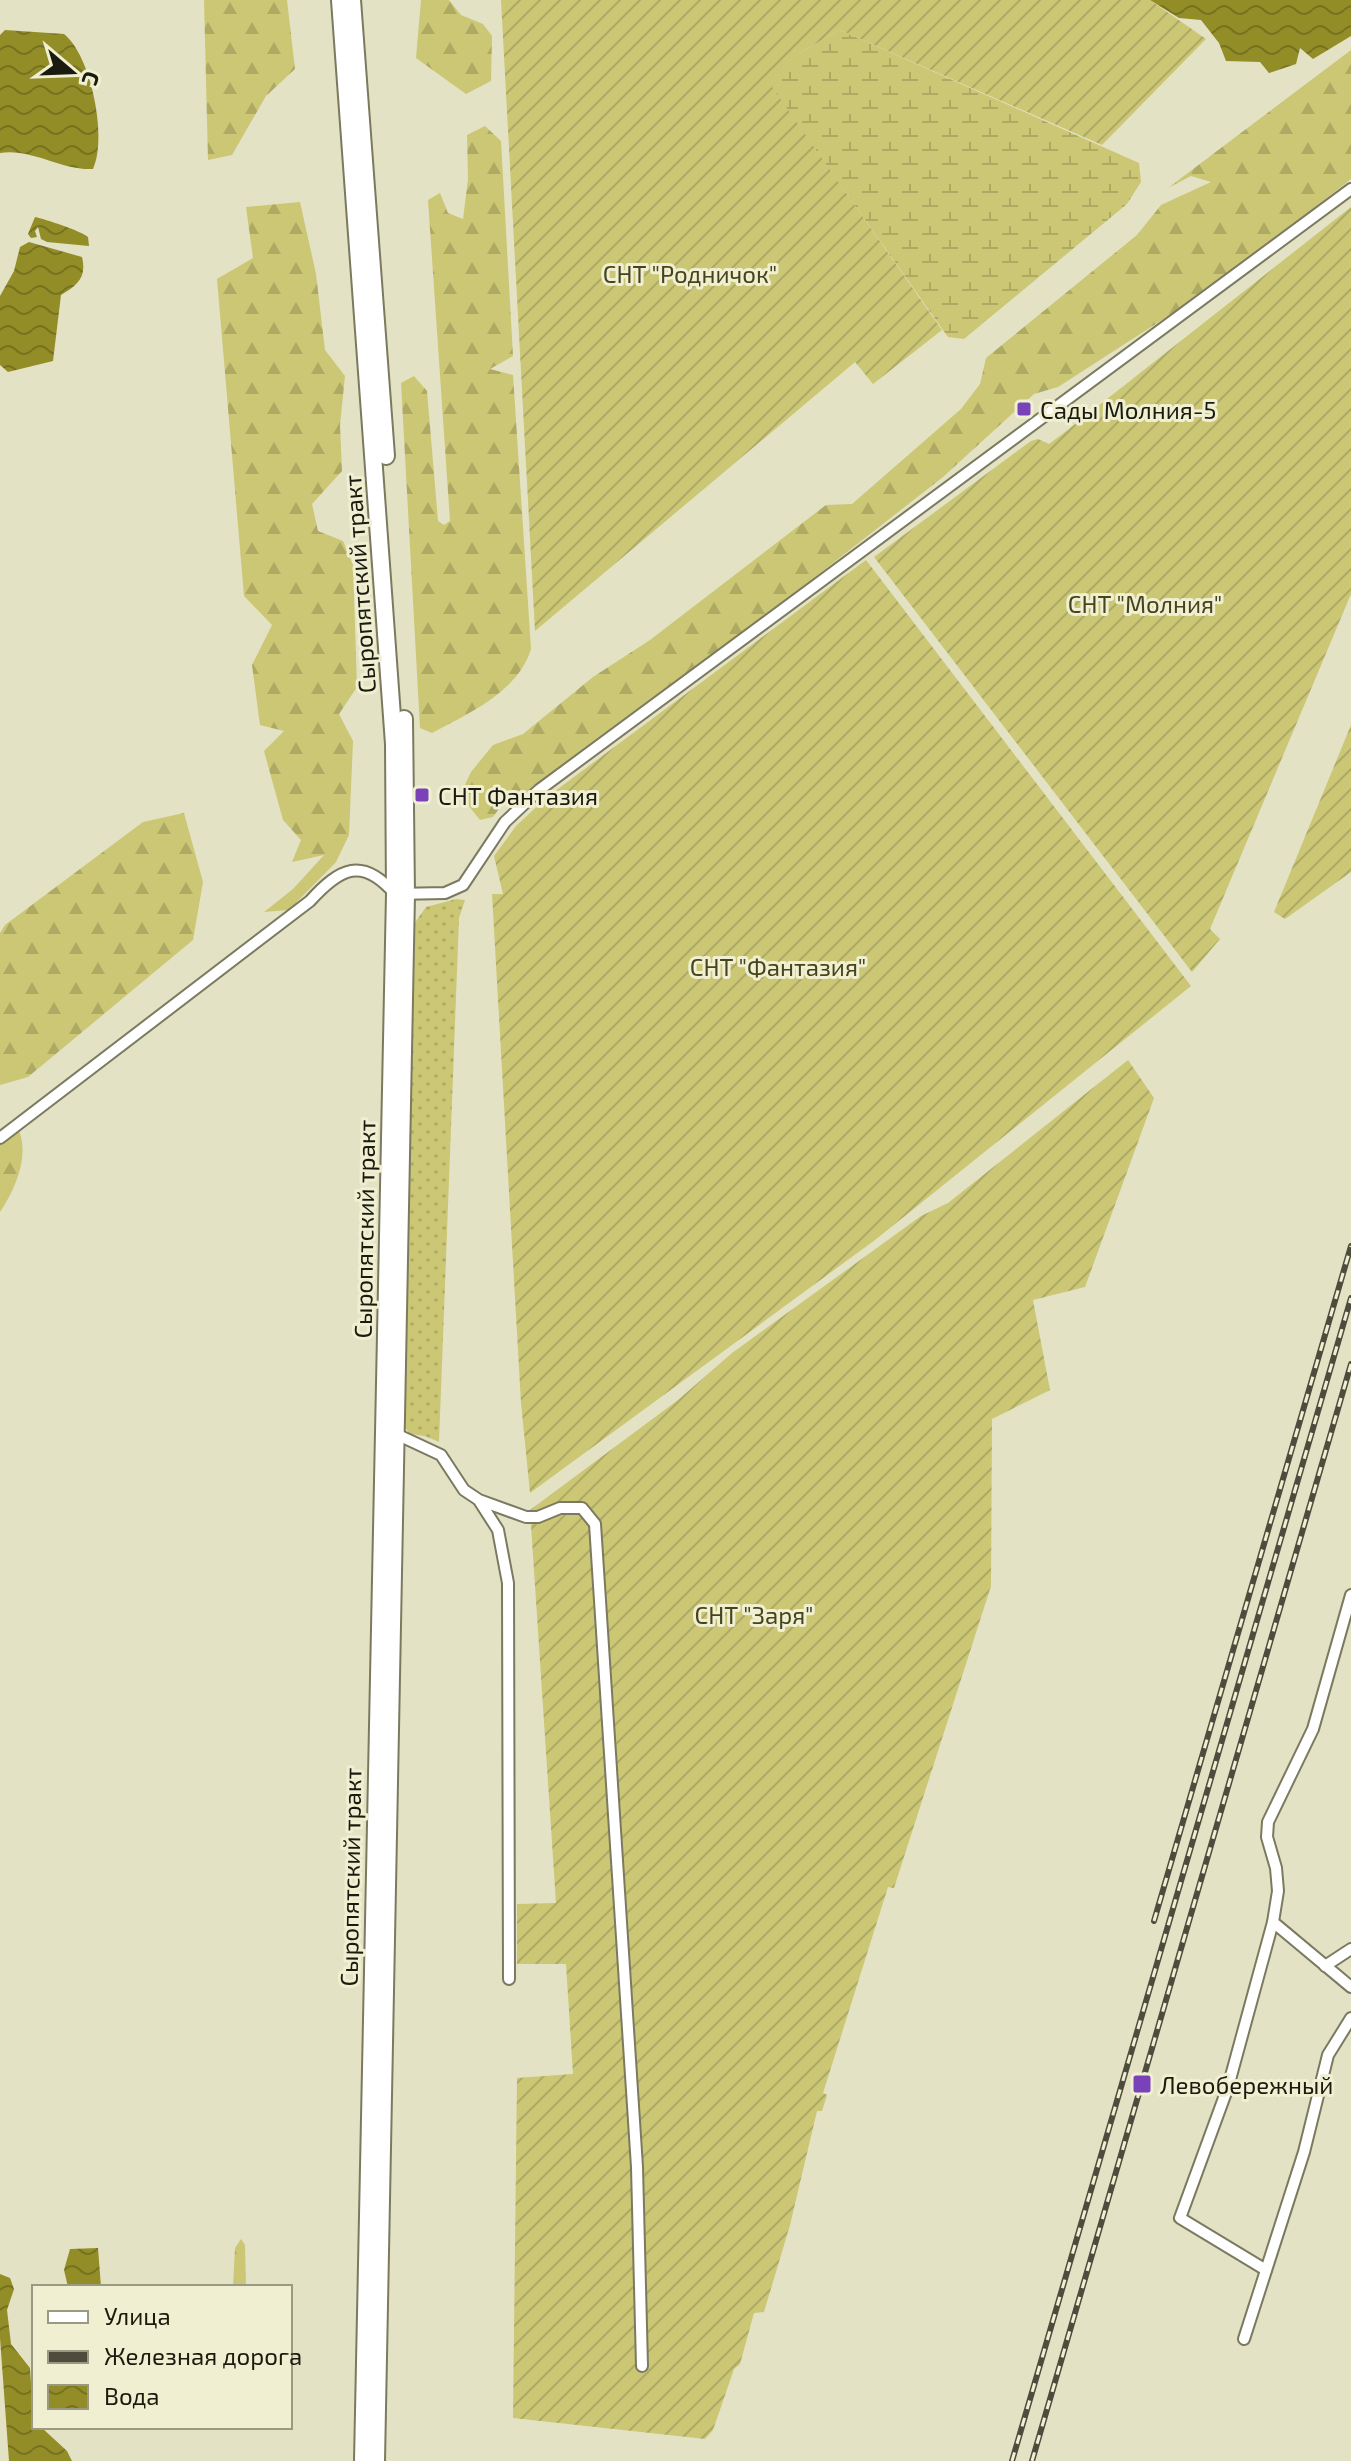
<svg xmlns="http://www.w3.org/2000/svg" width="1351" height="2461" font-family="'Exo 2',sans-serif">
  <defs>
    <pattern id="grass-dots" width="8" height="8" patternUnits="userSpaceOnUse" patternTransform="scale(2)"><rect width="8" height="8" fill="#cbc775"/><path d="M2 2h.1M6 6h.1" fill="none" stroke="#aeaa64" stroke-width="1.8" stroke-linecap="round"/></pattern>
    <pattern id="forest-firs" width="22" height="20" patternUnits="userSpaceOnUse" patternTransform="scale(2)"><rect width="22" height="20" fill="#cbc775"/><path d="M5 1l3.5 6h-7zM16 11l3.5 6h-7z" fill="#aeaa64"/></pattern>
    <pattern id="wetland-marsh" width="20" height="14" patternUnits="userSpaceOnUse" patternTransform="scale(2)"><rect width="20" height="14" fill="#cbc775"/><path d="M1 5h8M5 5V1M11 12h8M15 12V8" fill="none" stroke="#aeaa64"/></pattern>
    <pattern id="garden-furrows" width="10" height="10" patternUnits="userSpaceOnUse" patternTransform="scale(2)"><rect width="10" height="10" fill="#cbc775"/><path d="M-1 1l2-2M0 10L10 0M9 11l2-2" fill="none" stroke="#aeaa64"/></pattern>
    <pattern id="water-waves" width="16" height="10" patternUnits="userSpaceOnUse" patternTransform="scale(2)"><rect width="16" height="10" fill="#928d27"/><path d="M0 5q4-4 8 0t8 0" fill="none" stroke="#767220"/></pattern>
  </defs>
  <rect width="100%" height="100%" fill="#e3e2c4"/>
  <path fill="url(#grass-dots)" d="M456 899 465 900 459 918 439 1442 425 1436 410 1434 404 1426 414 924 426 907Z"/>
  <g fill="url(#forest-firs)">
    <path d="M204 0H287L295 69 266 96 232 155 208 160Z"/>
    <path d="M421 0H449L461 15 483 24 492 36 491 81 466 94 416 58Z"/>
    <path d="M1351 50V179L1210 289 1058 387 1034 394 943 477 787 599 518 800 504 802 493 817 480 820 460 795 471 772 493 745 523 734 593 677 650 640 826 505 852 504 961 409 980 384 986 358 1137 235 1161 205 1211 182 1191 176 1168 188Z"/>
    <path d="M485 126 501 141 513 356 490 369 513 375 531 649C518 692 469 713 432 733L420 728 401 383 414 376 427 391 438 521 444 525 450 521 428 200 440 193 448 213 463 219 468 179 467 135Z"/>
    <path d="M300 202 316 274 325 350 345 376 340 425 342 471 312 504 318 531 343 541 353 565 357 687 339 714 353 741 349 835 336 862 289 910 264 912 293 889 324 855 292 862 301 840 283 820 264 751 284 731 260 725 252 665 272 625 244 596 217 279 253 258 246 207Z"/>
    <path d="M184 813 203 882 193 940 28 1077 0 1085V933L5 925 143 822Z"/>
    <path d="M17 1126C31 1153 16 1188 0 1212V1139Z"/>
    <path d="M241 2239 245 2245 246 2287H233L235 2248Z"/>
  </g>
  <path fill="url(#wetland-marsh)" d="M840 30 1139 163 1141 182 1127 204 964 339 948 337 771 87 801 52Z"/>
  <g fill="url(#garden-furrows)">
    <path d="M501 0H1150L1206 39 1102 145 840 30 801 52 772 87 942 330 873 384 855 362 535 631Z"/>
    <path d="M1351 207V594L1210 929 1220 939 1192 972 874 557 1031 441 1038 439 1049 444 1065 432Z"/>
    <path d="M866 560 1191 986 875 1240 530 1493 521 1403 492 894H503L494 856 516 826 547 797Z"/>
    <path d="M1351 725V872L1285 919 1274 912Z"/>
    <path d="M1128 1060 1154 1098 1085 1287 1033 1300 1050 1390 992 1419 991 1586 894 1888 888 1887 823 2093 827 2095 822 2111H817L790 2225 764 2312 754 2313 740 2364 734 2369 713 2430 705 2439 513 2418 517 2078 573 2074 566 1964H517V1904L556 1903 530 1510 678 1400 732 1353 921 1216 948 1203Z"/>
  </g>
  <g fill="url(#water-waves)">
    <path d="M1150 0H1351V36L1313 59 1300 48 1296 64 1269 73 1260 62 1226 61 1219 43 1201 20 1179 18Z"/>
    <path d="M5 30 64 34C91 55 108 139 93 169 62 171 32 148 0 153V35Z"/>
    <path d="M35 217C45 219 81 231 88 237L89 246 47 242 41 239 38 227 35 231 37 237 31 238 28 234Z"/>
    <path d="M29 242 82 257C87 278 77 285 61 295L53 361 8 372 0 365V296L14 271 20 247Z"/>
    <path d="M98 2248 101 2287H68L64 2270 70 2249Z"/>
    <path d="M0 2274 10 2278 14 2289 7 2310 11 2344 30 2368 34 2427H41L67 2451 72 2461H9L0 2338Z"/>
  </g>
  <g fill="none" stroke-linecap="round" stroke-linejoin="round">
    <defs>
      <g id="minor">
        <path d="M0 1138 310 901C340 868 362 856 395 894L445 893 463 885 505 822 539 790 1351 189"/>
        <path d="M396 1434 441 1455 464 1490 479 1500 526 1517H538L560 1508H582L595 1524 637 2167 642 2366"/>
        <path d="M480 1502 498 1530 508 1583 509 1979"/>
        <path d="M1351 1595 1313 1729 1268 1822 1267 1837 1276 1868 1278 1891 1273 1922 1351 1987"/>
        <path d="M1325 1966 1351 1949"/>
        <path d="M1266 2270 1180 2218 1228 2087 1273 1922"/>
        <path d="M1244 2339 1304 2152 1328 2055 1351 2018"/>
      </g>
      <g id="primary">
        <path d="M340 0 394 744 395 894 363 2461"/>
        <path d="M352 0 386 456"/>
        <path d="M376 2461 406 894 404 719"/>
      </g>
    </defs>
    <use href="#minor" stroke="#7b7a60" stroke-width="14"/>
    <use href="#primary" stroke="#7b7a60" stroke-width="20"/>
    <use href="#minor" stroke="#fff" stroke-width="10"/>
    <use href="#primary" stroke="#fff" stroke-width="16"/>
    <defs>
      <g id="rail">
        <path d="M1154 1921 1351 1246"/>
        <path d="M1012 2461 1351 1298"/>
        <path d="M1032 2461 1351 1364"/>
      </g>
    </defs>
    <use href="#rail" stroke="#4d4c3d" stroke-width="6"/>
    <use href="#rail" stroke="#f0efd1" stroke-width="3" stroke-dasharray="9" stroke-linecap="butt"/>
  </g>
  <g fill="#7942b9" stroke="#f0efd1" stroke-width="3">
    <rect x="1016" y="401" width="16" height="16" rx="4"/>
    <rect x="414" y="787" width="16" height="16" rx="4"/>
    <rect x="1132" y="2074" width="20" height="20" rx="4"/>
  </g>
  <g text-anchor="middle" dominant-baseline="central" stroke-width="6" stroke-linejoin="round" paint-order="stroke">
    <g font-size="24" fill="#46441c" stroke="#f0efd1">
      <text x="690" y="273">СНТ "Родничок"</text>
      <text x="1145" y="603">СНТ "Молния"</text>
      <text x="778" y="966">СНТ "Фантазия"</text>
      <text x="754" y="1614">СНТ "Заря"</text>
    </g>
    <g font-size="24" fill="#1a1a0f" stroke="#f0efd1" text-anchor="start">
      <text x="1040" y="409">Сады Молния-5</text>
      <text x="438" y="795">СНТ Фантазия</text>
      <text x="1160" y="2084">Левобережный</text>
    </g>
    <g font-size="24" fill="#1a1a0f" stroke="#f0efd1">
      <text transform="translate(359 584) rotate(-94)">Сыропятский тракт</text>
      <text transform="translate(364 1229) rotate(-89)">Сыропятский тракт</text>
      <text transform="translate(350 1877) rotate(-89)">Сыропятский тракт</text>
    </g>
  </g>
  <rect x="32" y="2285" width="260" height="144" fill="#f0efd1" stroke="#9a9a83" stroke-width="2"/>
  <rect x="48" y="2311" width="40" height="12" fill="#ffffff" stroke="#9a9a83" stroke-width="2"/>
  <text x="104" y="2325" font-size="24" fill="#1a1a0f">Улица</text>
  <rect x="48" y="2351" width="40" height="12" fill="#4d4c3d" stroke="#9a9a83" stroke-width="2"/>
  <text x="104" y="2365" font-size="24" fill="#1a1a0f">Железная дорога</text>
  <rect x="48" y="2385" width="40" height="24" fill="url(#water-waves)" stroke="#9a9a83" stroke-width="2"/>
  <text x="104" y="2405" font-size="24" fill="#1a1a0f">Вода</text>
  <g transform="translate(72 72) rotate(109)" stroke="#f0efd1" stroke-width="6" paint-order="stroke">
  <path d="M0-6L14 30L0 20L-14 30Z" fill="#1a1a0f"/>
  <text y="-12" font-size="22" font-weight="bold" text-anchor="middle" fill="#1a1a0f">С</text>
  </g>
</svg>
